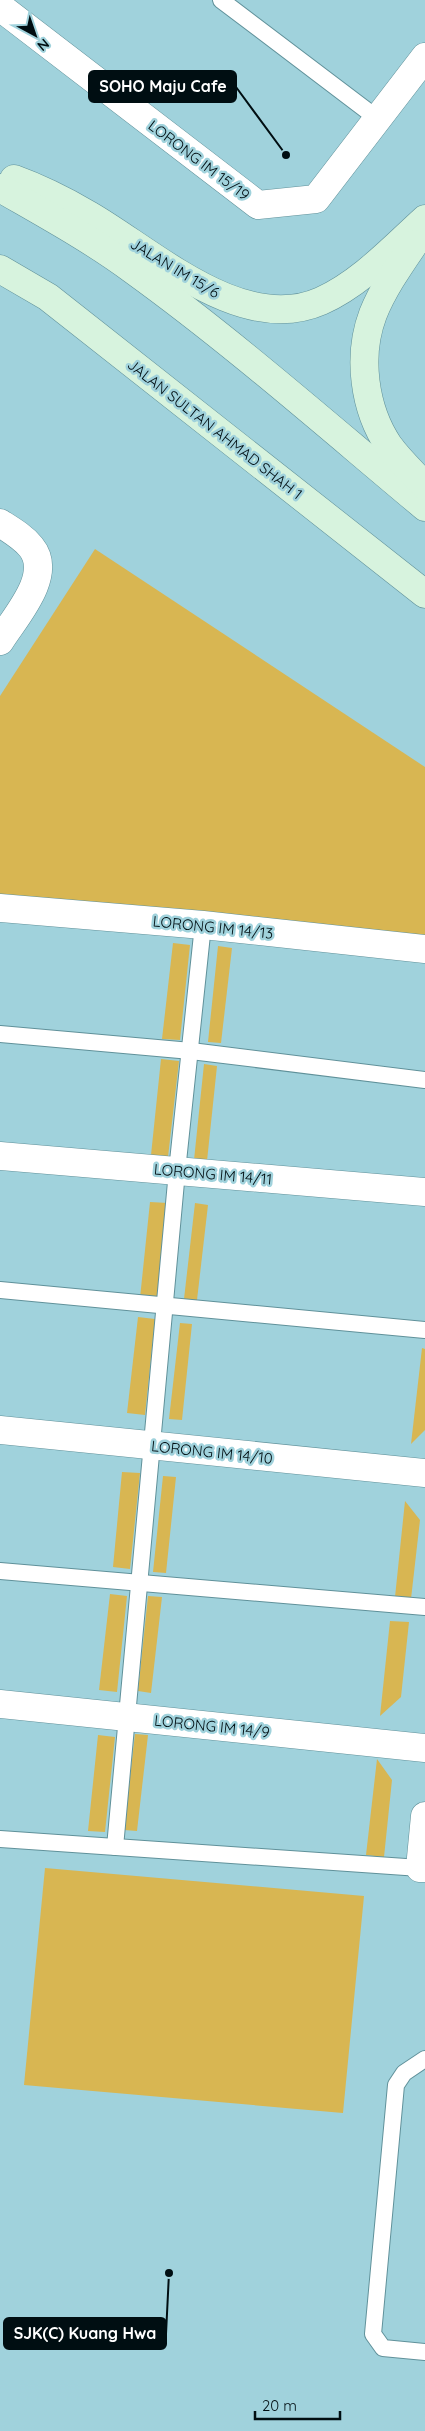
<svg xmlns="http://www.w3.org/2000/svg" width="425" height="2431" font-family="Quicksand,sans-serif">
  <rect width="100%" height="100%" fill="#a0d2dc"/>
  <g fill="#d8b652">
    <path d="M95 549 425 767V949L0 908V696Z"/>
    <path d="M173 943 190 945 180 1040 162 1039Z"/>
    <path d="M218 946 232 948 221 1043 208 1042Z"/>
    <path d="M161 1059 179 1061 168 1157 151 1155Z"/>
    <path d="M204 1064 217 1066 207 1161 194 1160Z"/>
    <path d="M150 1202 168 1203 158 1299 140 1298Z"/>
    <path d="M195 1203 208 1205 197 1300 184 1299Z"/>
    <path d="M138 1317 155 1319 145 1415 127 1413Z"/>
    <path d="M180 1323 192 1324 182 1420 169 1419Z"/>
    <path d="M422 1348 425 1349V1430L411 1444Z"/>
    <path d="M122 1472 140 1473 130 1569 113 1567Z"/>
    <path d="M163 1476 176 1477 166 1573 153 1572Z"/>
    <path d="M405 1501 420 1520 411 1599 395 1597Z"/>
    <path d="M110 1594 127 1596 117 1692 99 1690Z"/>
    <path d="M148 1596 162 1597 151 1693 138 1691Z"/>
    <path d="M390 1621 409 1622 401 1697 380 1716Z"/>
    <path d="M135 1734 148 1735 137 1831 124 1830Z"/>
    <path d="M98 1735 115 1737 105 1832 88 1831Z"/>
    <path d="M377 1759 392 1780 384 1857 366 1855Z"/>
    <path d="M45 1868 364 1896 343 2113 24 2085Z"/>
  </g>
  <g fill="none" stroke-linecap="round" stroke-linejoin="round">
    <defs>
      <g id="lane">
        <path d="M221 0 378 119"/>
        <path d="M0 1034 191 1051 425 1080"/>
        <path d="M0 1290 425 1330"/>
        <path d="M0 1571 425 1607"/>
        <path d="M0 1839 420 1868"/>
        <path d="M115 1847 177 1171 203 925"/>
        <path d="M425 2059 404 2073 396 2085 373 2334 383 2348 425 2352"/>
      </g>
      <g id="street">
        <path d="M0 7 258 205 316 199 425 57"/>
        <path d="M0 523C11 530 23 537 31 547 54 575 15 617 0 641"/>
        <path d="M0 908 203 925 425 949"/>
        <path d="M0 1156 425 1192"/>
        <path d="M0 1430 425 1473"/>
        <path d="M0 1704 425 1748"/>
        <path d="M425 1816 420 1868H425"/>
      </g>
      <g id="secondary">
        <path d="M14 179C39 188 65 201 89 215 153 252 242 336 321 301 361 283 393 248 425 219"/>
        <path d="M0 188C45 214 91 239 133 270 234 343 329 427 425 507"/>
        <path d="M414 244C399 266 383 289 373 314 357 356 364 409 389 446 399 460 413 473 425 486"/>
        <path d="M0 269 48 297 425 594"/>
      </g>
    </defs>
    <use href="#lane" stroke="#60919a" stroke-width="18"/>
    <use href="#street" stroke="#60919a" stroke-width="29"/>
    <use href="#secondary" stroke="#60919a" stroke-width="29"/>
    <use href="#lane" stroke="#fff" stroke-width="16"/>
    <use href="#street" stroke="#fff" stroke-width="28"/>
    <use href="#secondary" stroke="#d7f3de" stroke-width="28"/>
  </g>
  <g text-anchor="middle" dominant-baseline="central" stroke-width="5" stroke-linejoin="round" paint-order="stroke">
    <g font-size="15" fill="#000e12" stroke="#a0d2dc">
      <text transform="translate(199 160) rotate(37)">LORONG IM 15/19</text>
      <text transform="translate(175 268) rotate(31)">JALAN IM 15/6</text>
      <text transform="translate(215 429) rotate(38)">JALAN SULTAN AHMAD SHAH 1</text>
      <text transform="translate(213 927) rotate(6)">LORONG IM 14/13</text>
      <text transform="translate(213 1174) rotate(5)">LORONG IM 14/11</text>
      <text transform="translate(212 1452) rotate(6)">LORONG IM 14/10</text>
      <text transform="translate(212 1726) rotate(6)">LORONG IM 14/9</text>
    </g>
  </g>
  <path fill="none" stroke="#000e12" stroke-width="2" d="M286 155L236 87M169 2273L166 2334"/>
  <g fill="#000e12" stroke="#a0d2dc" stroke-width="2">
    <circle cx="286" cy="155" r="5"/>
    <circle cx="169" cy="2273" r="5"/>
  </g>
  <g fill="#000e12" stroke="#000e12" stroke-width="2">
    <rect x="89" y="71" width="147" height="31" rx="5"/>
    <rect x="4" y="2318" width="162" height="31" rx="5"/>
  </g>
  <g font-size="16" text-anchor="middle" font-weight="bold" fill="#fff">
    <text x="163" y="92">SOHO Maju Cafe</text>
    <text x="85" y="2339">SJK(C) Kuang Hwa</text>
  </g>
  <g transform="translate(35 35) rotate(140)" stroke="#a0d2dc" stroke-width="4" paint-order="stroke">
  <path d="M0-4L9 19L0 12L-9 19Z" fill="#000e12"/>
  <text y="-8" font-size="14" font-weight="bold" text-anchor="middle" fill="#000e12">N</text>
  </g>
  <path d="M255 2411v8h85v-8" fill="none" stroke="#000e12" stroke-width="2.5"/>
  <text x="262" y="2411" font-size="15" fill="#000e12" stroke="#a0d2dc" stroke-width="4" paint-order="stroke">20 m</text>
</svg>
